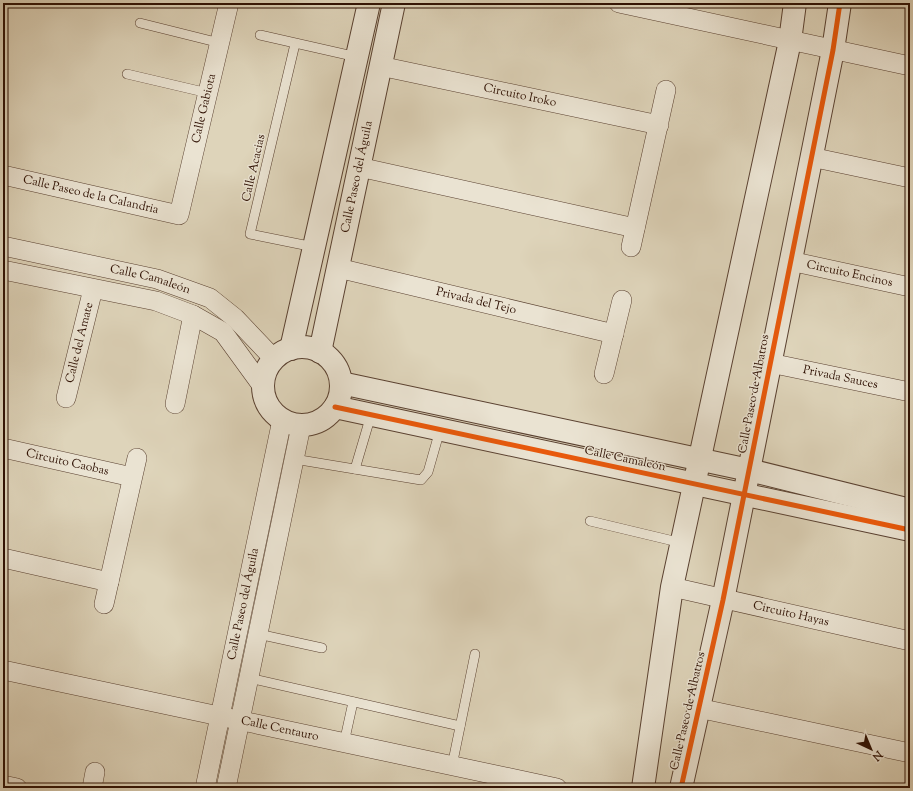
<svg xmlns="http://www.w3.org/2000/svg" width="913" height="791" font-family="'Sorts Mill Goudy',serif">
  <rect width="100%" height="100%" fill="#ded4ba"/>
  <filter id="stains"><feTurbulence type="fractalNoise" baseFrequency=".005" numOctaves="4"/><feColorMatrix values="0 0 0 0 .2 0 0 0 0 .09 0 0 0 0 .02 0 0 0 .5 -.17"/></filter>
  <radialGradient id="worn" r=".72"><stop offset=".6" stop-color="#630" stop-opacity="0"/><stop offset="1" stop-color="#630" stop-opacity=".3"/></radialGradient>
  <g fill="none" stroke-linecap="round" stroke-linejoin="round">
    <defs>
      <g id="service">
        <path d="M140 23 220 43"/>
        <path d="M260 35 357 57"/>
        <path d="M295 44 250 234 314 247"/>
        <path d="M127 74 208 93"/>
        <path d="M294 459 421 480 428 472 440 430"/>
        <path d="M355 469 371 415"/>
        <path d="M590 521 682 543"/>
        <path d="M258 634 322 648"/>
        <path d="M249 678 460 726"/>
        <path d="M344 743 353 702"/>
        <path d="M452 766 475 654"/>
      </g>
      <g id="minor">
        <path d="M619 3 910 66"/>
        <path id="s1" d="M380 66 659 125"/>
        <path d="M811 157 910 178"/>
        <path d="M359 167 635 228"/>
        <path id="s2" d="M3 175 179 215 229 3"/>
        <path id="s3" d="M3 246 157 279 210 298 235 318 274 359"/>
        <path d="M631 247 666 90"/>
        <path id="s4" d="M790 261 910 287"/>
        <path id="s5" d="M338 268 614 334"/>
        <path d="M3 270 156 301 193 315 223 332 263 387"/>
        <path id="s6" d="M770 363 910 392"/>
        <path d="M604 374 622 300"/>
        <path id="s7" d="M66 398 93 289"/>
        <path d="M175 404 193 315"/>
        <path id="s8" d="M3 448 132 477"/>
        <path d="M3 558 109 582"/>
        <path id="s9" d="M672 587 910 641"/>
        <path d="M104 604 137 458"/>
        <path id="s10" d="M3 670 557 788"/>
        <path d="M698 708 910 753"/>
        <path d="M3 785 17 788"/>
        <path d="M92 788 95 772"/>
        <path id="s11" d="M205 788 282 420"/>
        <path d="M226 788 301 426"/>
      </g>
      <g id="tertiary">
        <circle cx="302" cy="386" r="39"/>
        <path d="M291 349 369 3"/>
        <path id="s12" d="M320 352 394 3"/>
        <path d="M341 383 749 470 910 510"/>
        <path d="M335 407 910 530"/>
        <path d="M643 788 672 587 790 41 795 3"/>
        <path d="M681 788 723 600 833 50 840 3"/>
      </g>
    </defs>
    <use href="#service" stroke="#5a4131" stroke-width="10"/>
    <use href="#minor" stroke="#5a4131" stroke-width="20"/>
    <use href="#tertiary" stroke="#5a4131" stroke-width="24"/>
    <use href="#service" stroke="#eae3d2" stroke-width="9"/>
    <use href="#minor" stroke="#eae3d2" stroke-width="19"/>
    <use href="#tertiary" stroke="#eae3d2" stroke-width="22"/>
    <defs>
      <g id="cycleway">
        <path d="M335 407 910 530"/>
        <path d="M681 788 723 600 833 50 840 3"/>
      </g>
    </defs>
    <use href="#cycleway" stroke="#eae3d2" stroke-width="8"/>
    <use href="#cycleway" stroke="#e8590c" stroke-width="5"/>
  </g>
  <g text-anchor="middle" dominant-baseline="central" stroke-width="3" stroke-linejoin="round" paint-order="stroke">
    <g font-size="12" fill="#2e1003" stroke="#eae3d2">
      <text stroke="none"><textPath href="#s1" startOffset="143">Circuito Iroko</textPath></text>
      <text stroke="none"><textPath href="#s2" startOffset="290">Calle Gabiota</textPath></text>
      <text transform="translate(254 168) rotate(-77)">Calle Acacias</text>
      <text stroke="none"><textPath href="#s12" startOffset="179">Calle Paseo del Águila</textPath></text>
      <text stroke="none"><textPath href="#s2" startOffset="90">Calle Paseo de la Calandria</textPath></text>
      <text stroke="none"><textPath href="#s4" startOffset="61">Circuito Encinos</textPath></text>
      <text stroke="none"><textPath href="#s3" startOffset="151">Calle Camaleón</textPath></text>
      <text stroke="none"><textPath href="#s5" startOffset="142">Privada del Tejo</textPath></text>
      <text stroke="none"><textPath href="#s7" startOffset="57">Calle del Amate</textPath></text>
      <text stroke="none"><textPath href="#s6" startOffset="72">Privada Sauces</textPath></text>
      <text transform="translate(754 394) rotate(-79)">Calle Paseo de Albatros</text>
      <text transform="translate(625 459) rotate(12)">Calle Camaleón</text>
      <text stroke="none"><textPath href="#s8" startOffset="66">Circuito Caobas</textPath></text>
      <text stroke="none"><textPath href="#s11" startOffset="188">Calle Paseo del Águila</textPath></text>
      <text stroke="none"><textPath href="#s9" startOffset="122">Circuito Hayas</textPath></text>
      <text transform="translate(688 711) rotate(-77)">Calle Paseo de Albatros</text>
      <text stroke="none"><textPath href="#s10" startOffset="283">Calle Centauro</textPath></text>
    </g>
  </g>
  <rect width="913" height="791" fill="none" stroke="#ded4ba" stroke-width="16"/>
  <rect x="4" y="4" width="905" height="783" fill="none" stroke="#2e1003" stroke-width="2"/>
  <rect x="8" y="8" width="897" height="775" fill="none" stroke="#2e1003"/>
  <g transform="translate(871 749) rotate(136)" stroke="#eae3d2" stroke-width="3" paint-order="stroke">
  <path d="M0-3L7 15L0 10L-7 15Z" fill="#2e1003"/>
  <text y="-6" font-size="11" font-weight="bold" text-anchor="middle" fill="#2e1003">N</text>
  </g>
  <rect width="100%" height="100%" filter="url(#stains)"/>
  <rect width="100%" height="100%" fill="url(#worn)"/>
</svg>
